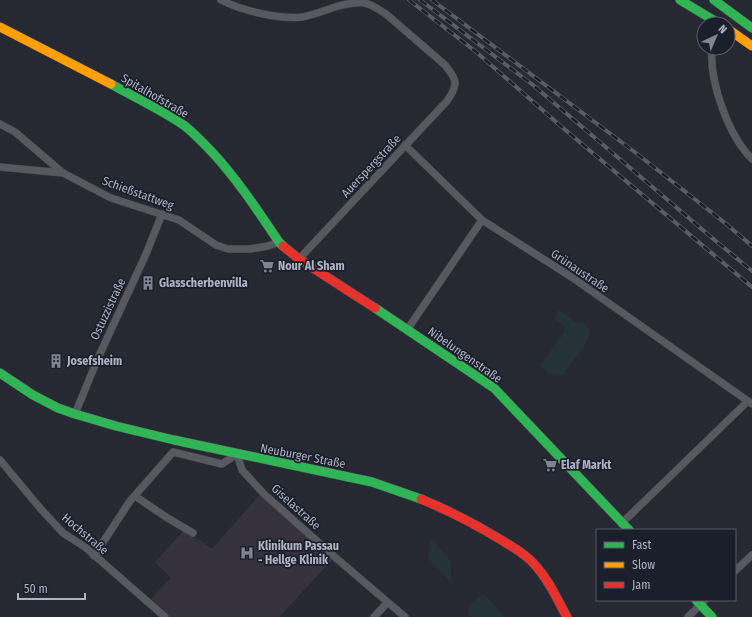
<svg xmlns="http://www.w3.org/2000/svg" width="752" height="617" font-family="'Fira Sans Condensed',sans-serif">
  <rect width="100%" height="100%" fill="#262932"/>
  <path fill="#35313d" d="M263 491 335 557 279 617H165L148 602 171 578 155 562 185 529 212 549Z"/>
  <g fill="#253237">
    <path d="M559 310 577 323 584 322 590 331 586 343 563 375 549 373 540 366 565 331 563 330 565 327 554 319Z"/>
    <path d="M431 537 451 562V582L428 558Z"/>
    <path d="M484 594 505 617H468L469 604Z"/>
  </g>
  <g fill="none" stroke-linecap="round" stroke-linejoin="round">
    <defs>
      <g id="street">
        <path d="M221 0C240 10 280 20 302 17 320 14 336 4 355 3 358 3 361 2 364 3 372 4 379 10 386 14L445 65C457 80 459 84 447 101L299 259"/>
        <path d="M712 48C709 81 728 135 752 159"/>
        <path d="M0 124 15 132 63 173 111 198 179 220 216 245 228 249H250L268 246 279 242"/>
        <path d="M405 145 482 220 573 278 752 404"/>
        <path d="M0 167 63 173"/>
        <path d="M407 330 482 220"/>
        <path d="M75 414 98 358 146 254 162 214"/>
        <path d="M0 460 40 508 63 533 85 547 165 617"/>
        <path d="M135 496 166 517 193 533"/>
        <path d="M622 523 748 401"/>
        <path d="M94 556 130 501 173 452 222 464 237 454 242 470 264 494 336 558 405 617"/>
        <path d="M735 571 752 555"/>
        <path d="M374 617 387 603"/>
        <path d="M688 617 705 600"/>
      </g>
      <g id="fast">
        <path d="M680 0 720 24"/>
        <path d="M714 0 752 28"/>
        <path d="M111 84C136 98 162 110 185 126 195 134 203 143 212 152 237 179 258 211 279 242L283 246"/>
        <path d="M375 308 494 388 629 530"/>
        <path d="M0 373 33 395 58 408 75 414 116 426 174 440 372 482 421 499"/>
        <path d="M696 600 712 617"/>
      </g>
      <g id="slow">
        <path d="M0 27 111 84"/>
        <path d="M728 29 752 46"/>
      </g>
      <g id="jam">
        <path d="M283 246 299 259 375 308"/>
        <path d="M421 499C450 511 477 525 503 541 514 548 526 554 535 565 549 580 557 599 567 617"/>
      </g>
    </defs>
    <use href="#street" stroke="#42444b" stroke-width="8"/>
    <use href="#fast" stroke="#44464f" stroke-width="10"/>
    <use href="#slow" stroke="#44464f" stroke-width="10"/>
    <use href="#jam" stroke="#44464f" stroke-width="10"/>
    <use href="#street" stroke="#575860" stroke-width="7"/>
    <use href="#fast" stroke="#30b455" stroke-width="9"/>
    <use href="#slow" stroke="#ff9f0a" stroke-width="9"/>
    <use href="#jam" stroke="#e5322d" stroke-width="9"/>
    <defs>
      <g id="rail">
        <path d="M409 0 475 51 563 128 752 287"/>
        <path d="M420 0 533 85 711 237 752 271"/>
        <path d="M432 0 636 153 725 223 752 246"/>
      </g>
    </defs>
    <use href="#rail" stroke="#5a5c64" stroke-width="4"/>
    <use href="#rail" stroke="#1b1e2b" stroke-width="2.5" stroke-dasharray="8" stroke-linecap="butt"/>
  </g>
  <defs>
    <symbol id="supermarket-bare" viewBox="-9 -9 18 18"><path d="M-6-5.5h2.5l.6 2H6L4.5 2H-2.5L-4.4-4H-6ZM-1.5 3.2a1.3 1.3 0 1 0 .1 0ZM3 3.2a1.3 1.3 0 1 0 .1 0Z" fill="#808390" stroke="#1b1e2b" stroke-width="2.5" paint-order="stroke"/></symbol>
    <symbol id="building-bare" viewBox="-9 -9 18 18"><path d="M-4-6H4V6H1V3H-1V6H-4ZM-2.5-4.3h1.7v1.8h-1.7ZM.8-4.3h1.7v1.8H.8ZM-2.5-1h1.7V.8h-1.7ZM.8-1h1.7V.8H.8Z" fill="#808390" stroke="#1b1e2b" stroke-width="2.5" paint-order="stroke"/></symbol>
    <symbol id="hospital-bare" viewBox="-9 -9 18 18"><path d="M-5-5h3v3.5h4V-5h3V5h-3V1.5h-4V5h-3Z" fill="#808390" stroke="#1b1e2b" stroke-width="2.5" paint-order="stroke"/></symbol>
  </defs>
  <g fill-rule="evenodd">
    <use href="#supermarket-bare" x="257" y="256" width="20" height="20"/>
    <use href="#building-bare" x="138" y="273" width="20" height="20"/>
    <use href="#building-bare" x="46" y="351" width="20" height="20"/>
    <use href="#supermarket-bare" x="540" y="455" width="20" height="20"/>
    <use href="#hospital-bare" x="237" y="543" width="20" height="20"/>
  </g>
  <g text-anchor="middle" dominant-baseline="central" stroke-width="3.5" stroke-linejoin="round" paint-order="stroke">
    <g font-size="12" fill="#b0b3c3" stroke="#1b1e2b">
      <text transform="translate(155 96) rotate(30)">Spitalhofstraße</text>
      <text transform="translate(371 166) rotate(-47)">Auerspergstraße</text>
      <text transform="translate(138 193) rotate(20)">Schießstattweg</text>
      <text transform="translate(580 271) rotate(34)">Grünaustraße</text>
      <text transform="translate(108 309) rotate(-65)">Ostuzzistraße</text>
      <text transform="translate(465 355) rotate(35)">Nibelungenstraße</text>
      <text transform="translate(303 456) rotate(11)">Neuburger Straße</text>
      <text transform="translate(296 507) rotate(42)">Giselastraße</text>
      <text transform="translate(85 534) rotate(40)">Hochstraße</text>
    </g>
    <g font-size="12" font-weight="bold" fill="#b0b3c3" stroke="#1b1e2b" text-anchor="start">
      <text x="278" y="266">Nour Al Sham</text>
      <text x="159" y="283">Glasscherbenvilla</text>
      <text x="67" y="361">Josefsheim</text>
      <text x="561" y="465">Elaf Markt</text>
      <text x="258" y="546">Klinikum Passau<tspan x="258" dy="14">- Hellge Klinik</tspan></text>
    </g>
  </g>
  <rect x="596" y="529" width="140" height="72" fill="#1b1e2b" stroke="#575a68"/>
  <rect x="604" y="542" width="20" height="6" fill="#30b455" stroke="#575a68"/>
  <text x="632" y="549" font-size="12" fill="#b0b3c3">Fast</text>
  <rect x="604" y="562" width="20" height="6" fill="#ff9f0a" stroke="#575a68"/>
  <text x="632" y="569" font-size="12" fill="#b0b3c3">Slow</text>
  <rect x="604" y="582" width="20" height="6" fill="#e5322d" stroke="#575a68"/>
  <text x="632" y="589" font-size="12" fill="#b0b3c3">Jam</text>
  <g transform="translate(716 36) rotate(44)"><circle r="19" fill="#1b1e2b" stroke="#575a68"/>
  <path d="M0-3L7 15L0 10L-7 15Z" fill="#808390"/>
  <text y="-6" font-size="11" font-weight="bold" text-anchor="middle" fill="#b0b3c3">N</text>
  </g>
  <path d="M18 593v6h67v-6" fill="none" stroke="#b0b3c3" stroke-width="2"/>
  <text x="24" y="593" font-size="12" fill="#b0b3c3" stroke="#1b1e2b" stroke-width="3" paint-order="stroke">50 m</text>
</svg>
